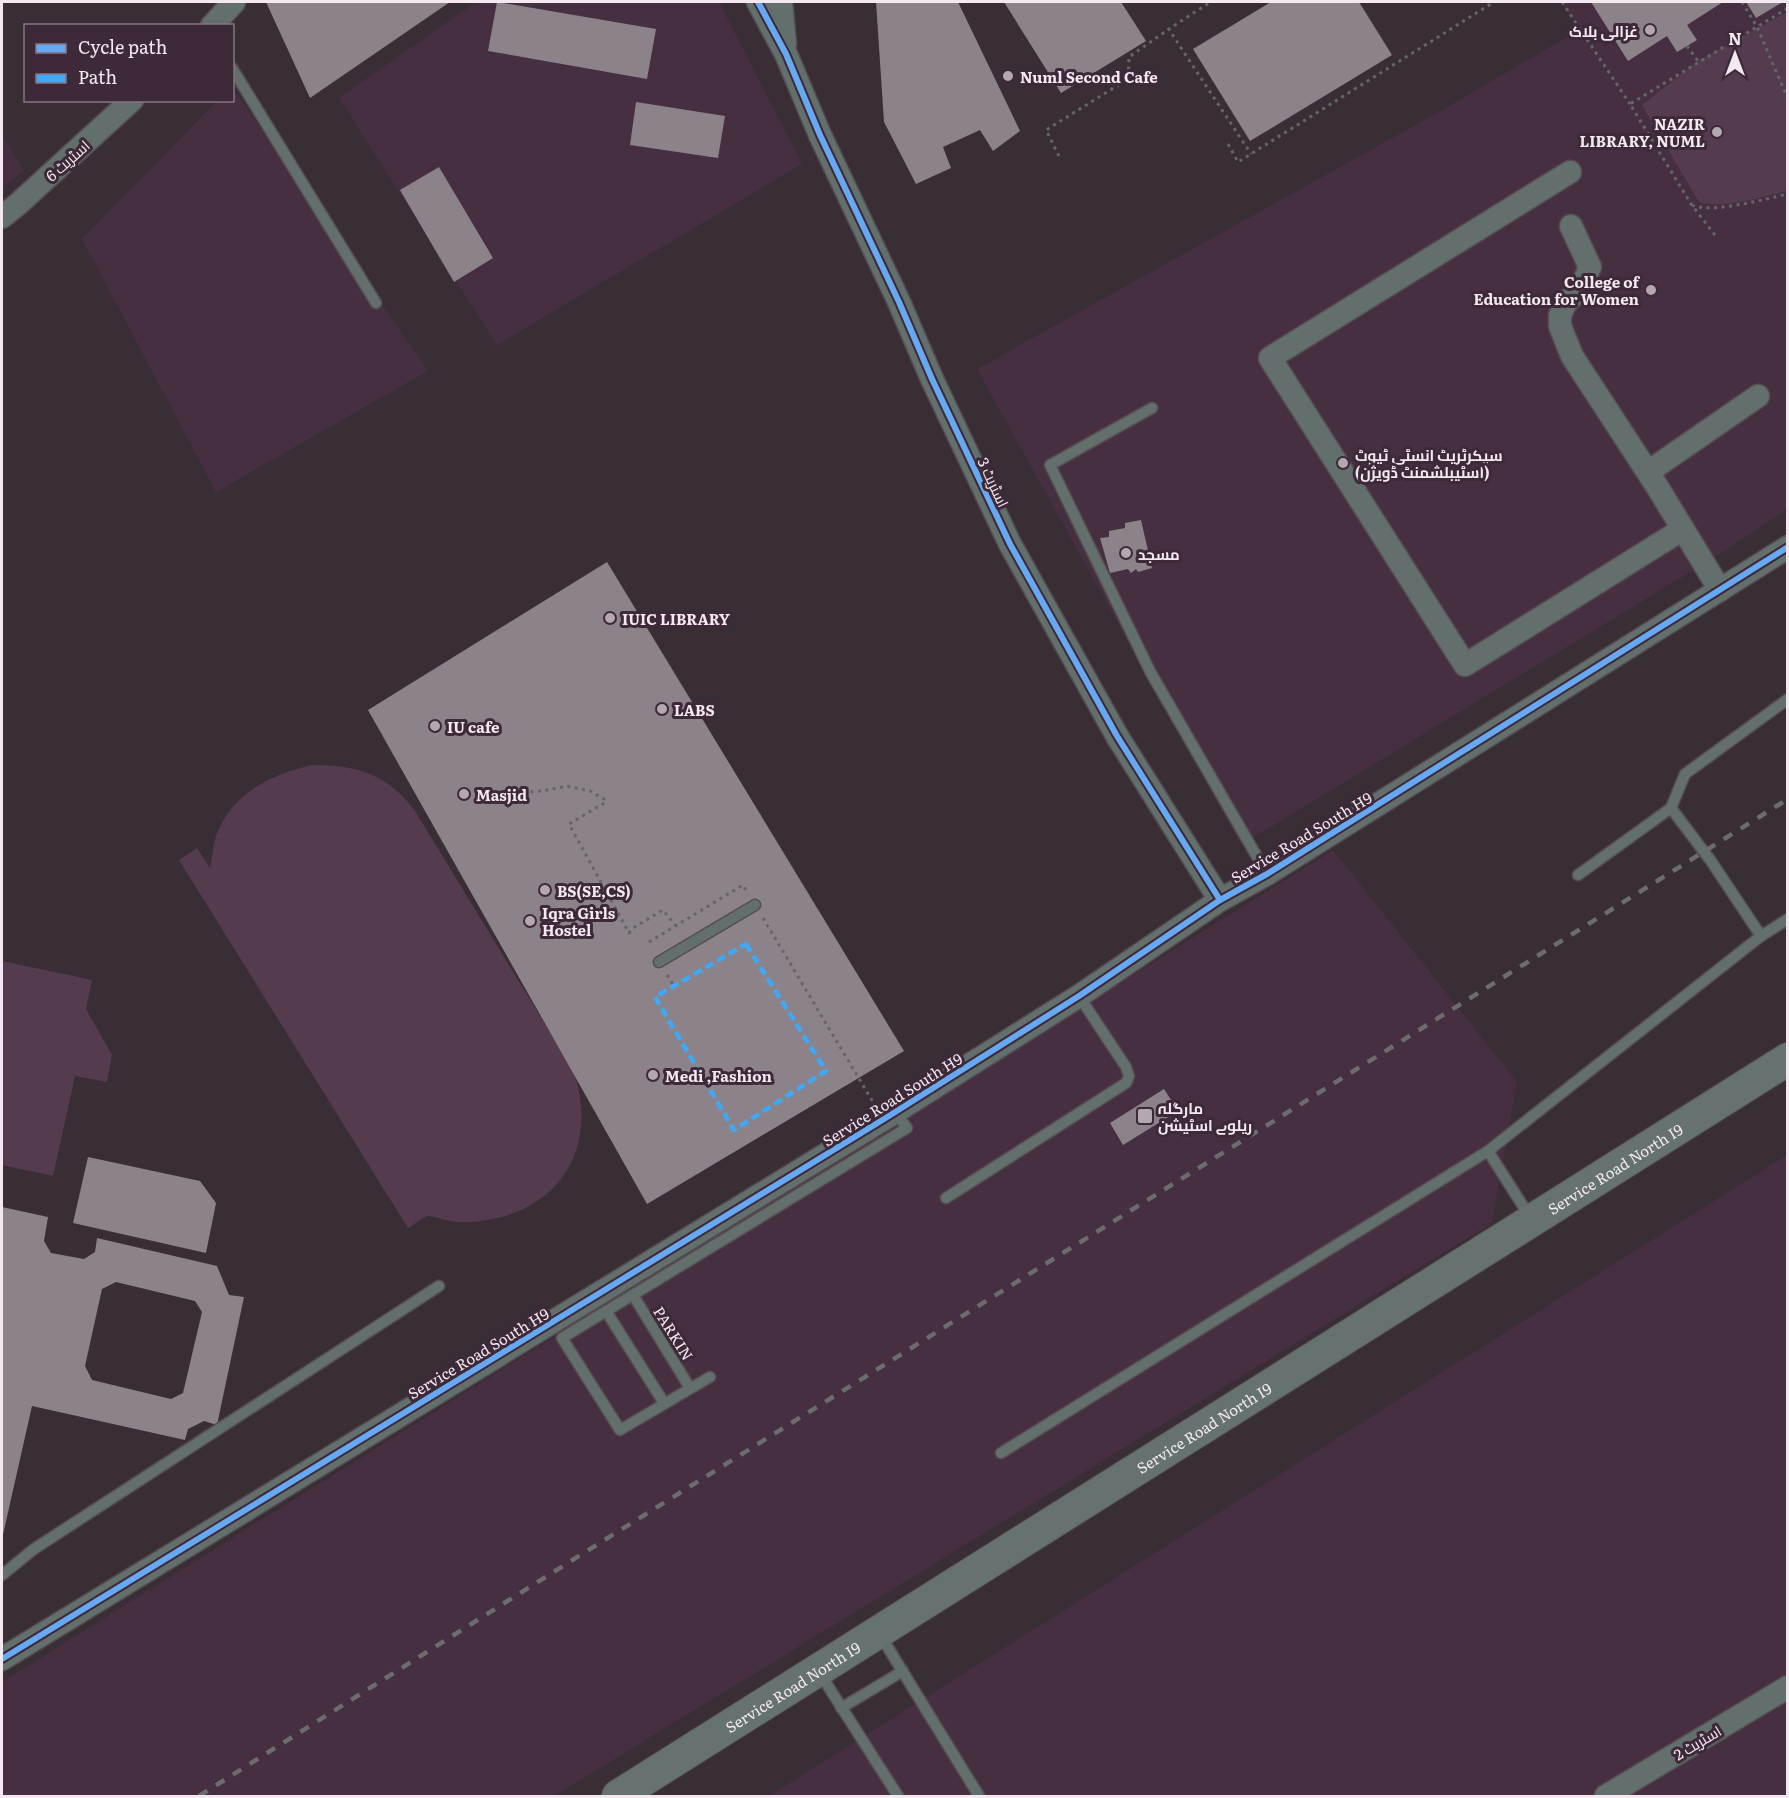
<svg xmlns="http://www.w3.org/2000/svg" width="1789" height="1798" font-family="Literata,Cairo,serif">
  <rect width="100%" height="100%" fill="#392e36"/>
  <g fill="#462f41">
    <path d="M476 2H719L802 164 497 345 339 98Z"/>
    <path d="M1561 2H1787V509L1715 557 1241 845 977 369 1439 112 1579 30Z"/>
    <path d="M233 88 428 371 216 492 82 239 217 101 232 100Z"/>
    <path d="M2 135 24 171 2 187Z"/>
    <path d="M1333 850 1517 1082 1492 1223 554 1796H2V1682Z"/>
    <path d="M1787 1155V1796H769Z"/>
  </g>
  <g fill="#543c4e">
    <path d="M1787 12V191C1765 196 1721 210 1699 202L1642 105 1698 61Z"/>
    <path d="M312 765C357 765 388 774 415 811L573 1070C599 1142 564 1208 487 1220 473 1223 460 1223 446 1220 441 1219 433 1216 428 1216 422 1217 414 1225 408 1228L179 860 197 848 210 868C212 858 213 846 216 836 232 793 270 775 312 765Z"/>
    <path d="M2 961 92 980 86 1009 112 1055 107 1082 75 1076 53 1176 2 1165Z"/>
  </g>
  <g fill="#8c828a" fill-rule="evenodd">
    <path d="M266 2H450L310 98Z"/>
    <path d="M497 2 656 29 647 79 488 51Z"/>
    <path d="M876 2H958L1020 131 993 151 980 130 943 147 951 168 916 184 884 122Z"/>
    <path d="M1004 2H1121L1146 41 1061 93Z"/>
    <path d="M1271 2H1359L1392 55 1250 141 1193 49Z"/>
    <path d="M1591 2H1723L1687 25 1697 40 1677 52 1667 36 1628 61Z"/>
    <path d="M1746 2H1783L1756 18Z"/>
    <path d="M636 102 725 116 718 158 630 145Z"/>
    <path d="M439 167 493 258 454 282 400 190Z"/>
    <path d="M1141 520 1152 568 1138 572 1136 569 1131 573 1128 569 1110 573 1100 538 1109 537V531L1125 528V523Z"/>
    <path d="M607 562 904 1051 647 1204 368 710Z"/>
    <path d="M1164 1089 1178 1111 1123 1145 1110 1123Z"/>
    <path d="M88 1157 200 1181 216 1203 206 1253 73 1223Z"/>
    <path d="M2 1207 48 1217 44 1241 51 1253 84 1259 95 1252 97 1238 217 1266 229 1295 244 1297 217 1425 204 1421 188 1429 185 1440 32 1406 2 1539ZM116 1282 195 1301 202 1312 183 1393 171 1399 92 1380 85 1366 102 1289Z"/>
  </g>
  <g fill="none" stroke-linecap="round" stroke-linejoin="round">
    <defs>
      <g id="lane">
        <path d="M232 68 376 303"/>
        <path d="M1152 408 1050 465 1151 673 1267 874"/>
        <path d="M1671 808 1711 861 1761 936"/>
        <path d="M1578 875 1671 808 1685 774 1788 699"/>
        <path d="M659 962 755 905"/>
        <path d="M1488 1151 1761 936 1788 919"/>
        <path d="M946 1198 1126 1083 1129 1076 1126 1067 1079 996"/>
        <path d="M633 1295 690 1388"/>
        <path d="M606 1311 664 1403"/>
        <path d="M710 1377 620 1430 562 1338 907 1128 895 1112"/>
        <path d="M1001 1453 1488 1151 1530 1217"/>
        <path d="M2 1575 34 1549 439 1286"/>
        <path d="M879 1633 979 1796"/>
        <path d="M819 1672 898 1796"/>
        <path d="M841 1708 903 1671"/>
      </g>
      <g id="street">
        <path d="M758 2 786 54 820 135 899 302 932 379 1010 544 1117 736 1220 900"/>
        <path d="M781 2 785 44"/>
        <path d="M212 26 234 2"/>
        <path d="M1570 172 1270 358 1465 665 1683 529"/>
        <path d="M2 217 17 205 132 100"/>
        <path d="M1571 226 1590 267 1581 288 1565 304 1560 315V326L1572 356 1658 488 1720 590"/>
        <path d="M1648 472 1758 396"/>
        <path d="M2 1659 884 1119 1079 996 1220 900 1267 874 1788 547"/>
        <path d="M1606 1796 1788 1687"/>
      </g>
      <g id="secondary">
        <path id="s1" d="M618 1796 1788 1059"/>
      </g>
    </defs>
    <use href="#lane" stroke="#564d53" stroke-width="13"/>
    <use href="#street" stroke="#564d53" stroke-width="25"/>
    <use href="#secondary" stroke="#564d53" stroke-width="34"/>
    <g stroke="#646768" stroke-width="3" stroke-dasharray="3 4.5" stroke-linecap="butt">
      <path d="M1562 2 1630 104"/>
      <path d="M1742 2 1757 27 1788 99"/>
      <path d="M1168 28 1251 154"/>
      <path d="M1687 46 1698 61"/>
      <path d="M1228 144 1238 162 1494 2"/>
      <path d="M1059 156 1046 130 1128 79 1129 57C1156 38 1183 19 1211 2"/>
      <path d="M1692 205C1711 214 1765 199 1788 194"/>
      <path d="M1715 235 1691 204 1630 104 1788 8"/>
      <path d="M495 803 523 792 543 791 567 786 590 791 604 799 606 802 569 824 629 933 633 928 663 910 675 925"/>
      <path d="M763 918 873 1102"/>
      <path d="M649 942 743 885 748 894"/>
      <path d="M667 975 674 986"/>
    </g>
    <use href="#lane" stroke="#636f6c" stroke-width="10"/>
    <use href="#street" stroke="#636f6c" stroke-width="22"/>
    <use href="#secondary" stroke="#65726f" stroke-width="32"/>
    <path stroke="#6b6c6d" stroke-width="4.5" stroke-dasharray="10 10" stroke-linecap="butt" d="M199 1796 563 1566 1788 799"/>
    <path stroke="#3fa9f5" stroke-width="4.5" stroke-dasharray="9 4.5" stroke-linecap="butt" d="M746 944 826 1071 734 1130 655 997Z"/>
    <defs>
      <g id="cycleway">
        <path d="M758 2 786 54 820 135 899 302 932 379 1010 544 1117 736 1220 900"/>
        <path d="M2 1659 884 1119 1079 996 1220 900 1267 874 1788 547"/>
      </g>
    </defs>
    <use href="#cycleway" stroke="#3d2938" stroke-width="10"/>
    <use href="#cycleway" stroke="#66a8f1" stroke-width="6"/>
  </g>
  <g fill="#b3a7b0" stroke="#3d2938" stroke-width="2">
    <circle cx="1650" cy="30" r="6"/>
    <circle cx="1008" cy="76" r="6"/>
    <circle cx="1717" cy="132" r="6"/>
    <circle cx="1651" cy="290" r="6"/>
    <circle cx="1343" cy="463" r="6"/>
    <circle cx="1126" cy="553" r="6"/>
    <circle cx="610" cy="618" r="6"/>
    <circle cx="662" cy="709" r="6"/>
    <circle cx="435" cy="726" r="6"/>
    <circle cx="464" cy="794" r="6"/>
    <circle cx="545" cy="890" r="6"/>
    <circle cx="530" cy="921" r="6"/>
    <circle cx="653" cy="1075" r="6"/>
    <rect x="1137" y="1108" width="16" height="16" rx="3"/>
  </g>
  <g text-anchor="middle" dominant-baseline="central" stroke-width="6" stroke-linejoin="round" paint-order="stroke">
    <g font-size="15" font-weight="bold" fill="#f4e8f1" stroke="#3d2938" text-anchor="start">
      <text x="1638" y="30" text-anchor="end">غزالی بلاک</text>
      <text x="1020" y="76">Numl Second Cafe</text>
      <text x="1705" y="123" text-anchor="end">NAZIR<tspan x="1705" dy="17">LIBRARY, NUML</tspan></text>
      <text x="1639" y="281" text-anchor="end">College of<tspan x="1639" dy="17">Education for Women</tspan></text>
      <text x="1355" y="454">سیکرٹریٹ انسٹی ٹیوٹ<tspan x="1355" dy="17">(اسٹیبلشمنٹ ڈویژن)</tspan></text>
      <text x="1138" y="553">مسجد</text>
      <text x="622" y="618">IUIC LIBRARY</text>
      <text x="674" y="709">LABS</text>
      <text x="447" y="726">IU cafe</text>
      <text x="476" y="794">Masjid</text>
      <text x="557" y="890">BS(SE,CS)</text>
      <text x="542" y="912">Iqra Girls<tspan x="542" dy="17">Hostel</tspan></text>
      <text x="665" y="1075">Medi ,Fashion</text>
      <text x="1158" y="1107">مارگلہ<tspan x="1158" dy="17">ریلوے اسٹیشن</tspan></text>
    </g>
    <g font-size="15" fill="#f4e8f1" stroke="#3d2938">
      <text transform="translate(67 160) rotate(-42)">اسٹریٹ 6</text>
      <text transform="translate(994 482) rotate(65)">اسٹریٹ 3</text>
      <text transform="translate(1301 837) rotate(-31)">Service Road South H9</text>
      <text transform="translate(892 1099) rotate(-32)">Service Road South H9</text>
      <text stroke="none"><textPath href="#s1" startOffset="1178">Service Road North I9</textPath></text>
      <text transform="translate(674 1333) rotate(58)">PARKIN</text>
      <text transform="translate(478 1353) rotate(-31)">Service Road South H9</text>
      <text stroke="none"><textPath href="#s1" startOffset="692">Service Road North I9</textPath></text>
      <text stroke="none"><textPath href="#s1" startOffset="206">Service Road North I9</textPath></text>
      <text transform="translate(1697 1742) rotate(-31)">اسٹریٹ 2</text>
    </g>
  </g>
  <rect width="1789" height="1798" fill="none" stroke="#f4e8f1" stroke-width="6"/>
  <rect x="24" y="24" width="210" height="78" fill="#3d2938" stroke="#867582" stroke-width="1.5"/>
  <rect x="36" y="44" width="30" height="9" fill="#66a8f1" stroke="#867582" stroke-width="1.5"/>
  <text x="78" y="54" font-size="18" fill="#f4e8f1">Cycle path</text>
  <rect x="36" y="74" width="30" height="9" fill="#3fa9f5" stroke="#867582" stroke-width="1.5"/>
  <text x="78" y="84" font-size="18" fill="#f4e8f1">Path</text>
  <g transform="translate(1735 54)" stroke="#3d2938" stroke-width="4.5" paint-order="stroke">
  <path d="M0-4.5L10 22L0 15L-10 22Z" fill="#f4e8f1"/>
  <text y="-9" font-size="16" font-weight="bold" text-anchor="middle" fill="#f4e8f1">N</text>
  </g>
</svg>
